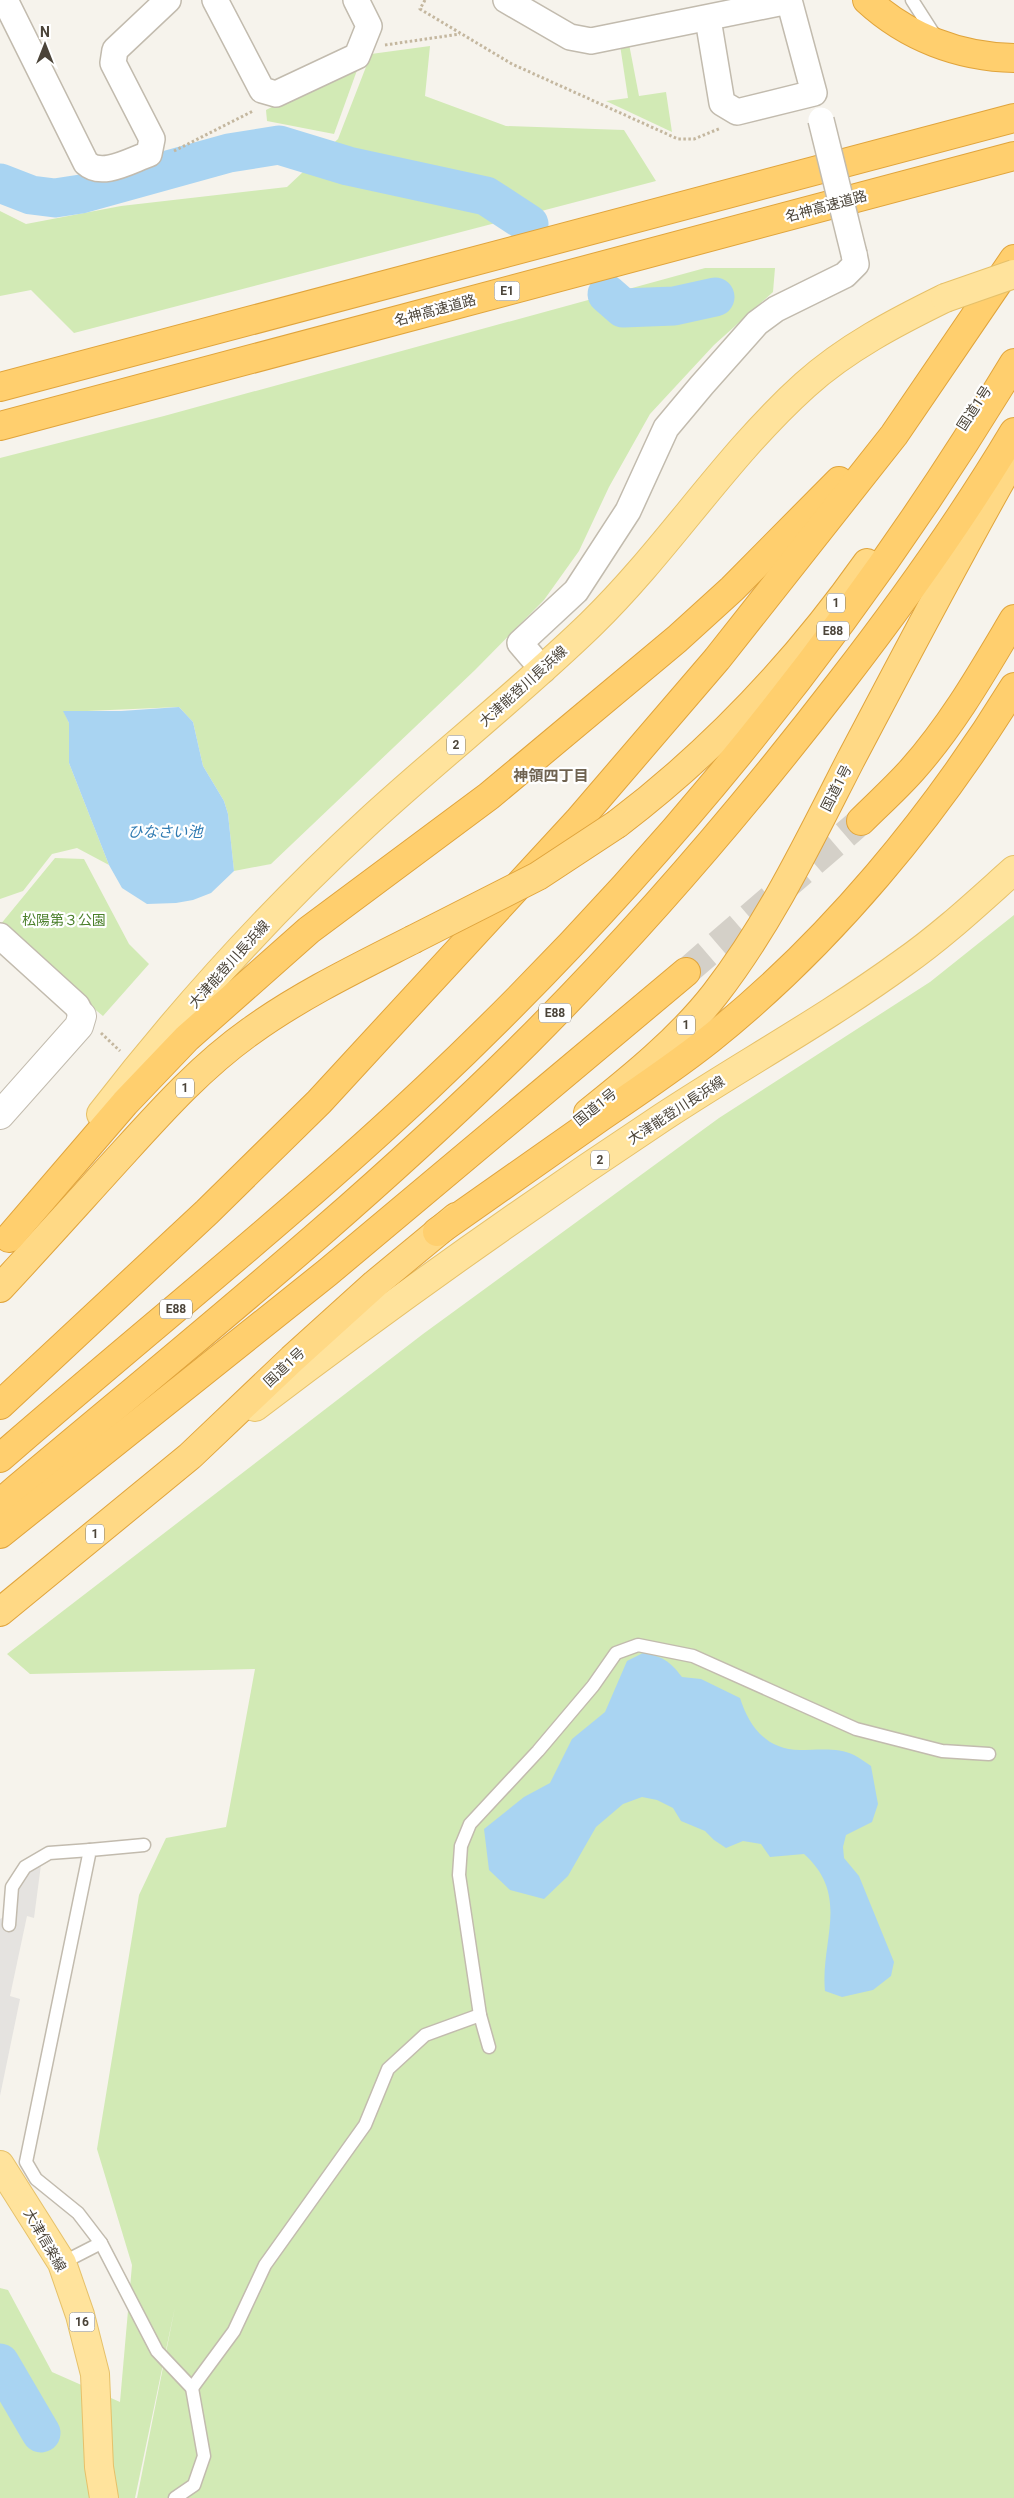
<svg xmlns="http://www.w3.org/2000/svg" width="1014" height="2498" font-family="Roboto,'Noto Sans JP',sans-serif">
  <rect width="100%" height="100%" fill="#f6f3ec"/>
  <g fill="#d2eab5">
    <path d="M629 44 639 96 666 92 672 132 606 101 628 98 620 45Z"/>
    <path d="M430 46 425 96 506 126 624 130 656 181 74 333 31 290 0 296V211L26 224 121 206 287 187 338 139 371 54Z"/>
    <path d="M360 62 334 134 267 121 266 110Z"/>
    <path d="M705 268H775L773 292 714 345 650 414 609 487 579 551 544 600 475 670 271 864 234 871 228 814 224 801 203 766 193 722 179 707 64 712 69 723V763L109 865 77 848 52 854 23 891 0 899V458L164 416Z"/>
    <path d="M55 858 84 859 129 944 149 964 103 1016 46 969 0 925Z"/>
    <path d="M1014 915V2498H137L175 2307 135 2498H0V2288L8 2290 52 2372 120 2402 132 2265 97 2149 139 1895 166 1838 226 1827 255 1669 30 1674 7 1654 423 1334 719 1118 930 982Z"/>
  </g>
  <path fill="#e5e3e0" d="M42 1857 34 1918 27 1916 10 1996 20 1999 0 2096V1919L10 1913 12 1887Z"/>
  <g fill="#a9d4f2">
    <path d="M179 707 193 722 203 766 224 801 228 814 234 871 211 893 193 900 176 903 147 904 122 888 109 865 69 763V723L63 711H121Z"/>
    <path d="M643 1653C662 1656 670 1661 682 1677L701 1679 740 1698C749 1726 766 1750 800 1750 818 1750 838 1747 854 1755 860 1758 865 1762 871 1766L878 1804 872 1822 846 1835 843 1847 844 1858 859 1876 894 1962 891 1976 873 1990 842 1997 825 1991C820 1941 851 1896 804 1854L770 1857 761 1844 743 1841 726 1848 714 1840 705 1831 681 1821 673 1808 657 1800 642 1797 623 1804 596 1827 568 1876 544 1899 510 1890 489 1870 484 1829 524 1797 550 1783 572 1739 605 1712 627 1661Z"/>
  </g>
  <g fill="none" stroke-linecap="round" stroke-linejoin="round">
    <g stroke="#a9d4f2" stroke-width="39">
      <path d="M0 183 31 195 55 198 81 194 229 153 279 145 348 166 486 196 529 224"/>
      <path d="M607 294 623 308 674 306 715 297"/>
      <path d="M0 2363 41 2433"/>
    </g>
    <path stroke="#d4d0c8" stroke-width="28" stroke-dasharray="28 14" stroke-linecap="butt" d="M686 972 861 821"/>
    <defs>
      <g id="service">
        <path d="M912 0 937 39"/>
        <path d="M144 1845 90 1850 26 2162 36 2179 78 2213 101 2243 157 2351 192 2388 204 2456 194 2485 175 2498"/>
        <path d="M9 1925 12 1887 25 1867 49 1853 90 1850"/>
        <path d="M489 2047 480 2015 459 1875 461 1846 470 1824 538 1751 593 1686 616 1653 638 1645 693 1656 856 1729 942 1751 989 1754"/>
        <path d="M62 2263 101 2243"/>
        <path d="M192 2388 234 2331 265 2265 365 2125 388 2069 425 2035 480 2015"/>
      </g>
      <g id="minor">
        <path d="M5 0 86 163C102 178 131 160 149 154L152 139 113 63 115 50 168 0"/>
        <path d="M215 0 262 90 276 94 357 56 369 26 356 0"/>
        <path d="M506 0 570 37 591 41 789 1"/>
        <path d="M708 19 722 103 737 112 814 93 789 0"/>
        <path d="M543 670 520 643 576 591 628 511 666 428 702 385 757 323 776 309 845 275 856 264 854 254"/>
        <path d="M0 936 77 1006 82 1016"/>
      </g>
      <path id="tertiary" d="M0 1115 79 1026 82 1016"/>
      <g id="primary">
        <path d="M101 1114C182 1009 272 910 369 821 442 754 520 693 591 624 668 549 725 457 805 385 846 348 896 322 945 298"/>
        <path d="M255 1407C388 1306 524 1209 663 1117 742 1065 826 1019 903 963 943 935 978 902 1014 870"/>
        <path d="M0 2165 62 2263 80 2315 95 2374 99 2467 104 2498"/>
      </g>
      <g id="trunk">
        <path d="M617 824C713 751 797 662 867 563"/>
        <path d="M588 1113C632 1078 680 1039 715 994 770 923 809 841 850 761 904 659 957 557 1014 457"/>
        <path d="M0 1288C42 1243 83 1197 125 1151 164 1108 203 1065 251 1031 301 995 357 968 412 940"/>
        <path d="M0 1612 190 1456 292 1359 375 1284 456 1217"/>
      </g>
      <g id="motorway">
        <path d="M867 0C907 37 959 57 1014 58"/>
        <path d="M0 387 1014 118"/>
        <path d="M0 426 1014 156"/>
        <path d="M861 821C878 804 896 788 912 770 953 724 983 671 1014 619"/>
        <path d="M437 1232C492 1193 547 1155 602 1116 639 1091 676 1066 710 1039 830 943 934 817 1014 687"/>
        <path d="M9 1238 125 1103 187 1038 309 930 489 796 677 639 732 589 839 481"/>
        <path d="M0 1405 207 1212 319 1102 578 821 717 659 894 435 1014 259"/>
        <path d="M0 1458C142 1334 290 1217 427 1088 654 874 853 630 1014 363"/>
        <path d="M0 1503C178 1353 361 1207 527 1042 639 930 743 809 840 683 902 603 962 519 1014 432"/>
        <path d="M0 1534 328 1272 686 972"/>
      </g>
    </defs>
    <use href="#service" stroke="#c2bbae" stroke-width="15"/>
    <use href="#minor" stroke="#c2bbae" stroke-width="28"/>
    <use href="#tertiary" stroke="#c2bbae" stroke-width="30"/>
    <use href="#primary" stroke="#e6c16a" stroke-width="30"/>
    <use href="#trunk" stroke="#e0a43c" stroke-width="30"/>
    <use href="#motorway" stroke="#e0a43c" stroke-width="30"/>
    <g stroke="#c4b79f" stroke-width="3" stroke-dasharray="2.5 2.5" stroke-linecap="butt">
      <path d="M425 0 420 9 512 64 678 139H694L721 128"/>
      <path d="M385 45 460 34"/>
      <path d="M174 151 253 111"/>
      <path d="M101 1033 120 1051"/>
    </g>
    <use href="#service" stroke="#fff" stroke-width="12"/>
    <use href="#minor" stroke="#fff" stroke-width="25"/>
    <use href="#tertiary" stroke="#fff" stroke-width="28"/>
    <use href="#primary" stroke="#ffe39c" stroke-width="28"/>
    <use href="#trunk" stroke="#ffd985" stroke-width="28"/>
    <use href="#motorway" stroke="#ffcf6e" stroke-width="28"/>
    <defs>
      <path id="minor-bridge" d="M821 120 854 254"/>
      <path id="primary-bridge" d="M945 298 1014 274"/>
      <path id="trunk-bridge" d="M412 940 538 876 617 824"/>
    </defs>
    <use href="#minor-bridge" stroke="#c2bbae" stroke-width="28" stroke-linecap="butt"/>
    <use href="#primary-bridge" stroke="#e6c16a" stroke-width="30" stroke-linecap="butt"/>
    <use href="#trunk-bridge" stroke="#e0a43c" stroke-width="30" stroke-linecap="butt"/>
    <use href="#minor-bridge" stroke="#fff" stroke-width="25"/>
    <use href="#primary-bridge" stroke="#ffe39c" stroke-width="28"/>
    <use href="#trunk-bridge" stroke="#ffd985" stroke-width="28"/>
  </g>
  <g text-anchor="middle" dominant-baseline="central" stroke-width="4.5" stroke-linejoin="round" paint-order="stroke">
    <g fill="#fff" stroke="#817c74" stroke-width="1">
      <rect x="494.5" y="281.5" width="25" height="19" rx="4"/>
      <rect x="827" y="593.5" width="18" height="19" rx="4"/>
      <rect x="817" y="621.5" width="32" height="19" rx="4"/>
      <rect x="447" y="735.5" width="18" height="19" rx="4"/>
      <rect x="539" y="1003.5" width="32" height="19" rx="4"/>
      <rect x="677" y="1015.5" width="18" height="19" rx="4"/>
      <rect x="176" y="1078.5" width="18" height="19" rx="4"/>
      <rect x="591" y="1150.5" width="18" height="19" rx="4"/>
      <rect x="160" y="1299.5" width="32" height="19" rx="4"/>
      <rect x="86" y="1524.5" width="18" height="19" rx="4"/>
      <rect x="69.5" y="2312.5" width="25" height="19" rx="4"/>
    </g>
    <g font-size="12" font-weight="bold" fill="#4b4439">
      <text x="507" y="291">E1</text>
      <text x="836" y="603">1</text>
      <text x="833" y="631">E88</text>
      <text x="456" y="745">2</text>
      <text x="555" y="1013">E88</text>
      <text x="686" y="1025">1</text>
      <text x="185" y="1088">1</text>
      <text x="600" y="1160">2</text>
      <text x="176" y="1309">E88</text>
      <text x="95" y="1534">1</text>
      <text x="82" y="2322">16</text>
    </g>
    <g font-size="14" fill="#4b4439" stroke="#fff">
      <text transform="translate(826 206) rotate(-15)">名神高速道路</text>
      <text transform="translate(435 310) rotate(-15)">名神高速道路</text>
      <text transform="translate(974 408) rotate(-57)">国道1号</text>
      <text transform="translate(523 686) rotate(-42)">大津能登川長浜線</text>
      <text transform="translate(836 788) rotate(-63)">国道1号</text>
      <text transform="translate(229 964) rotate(-48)">大津能登川長浜線</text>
      <text transform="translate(595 1107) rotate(-39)">国道1号</text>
      <text transform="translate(676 1110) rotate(-33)">大津能登川長浜線</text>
      <text transform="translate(284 1367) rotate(-43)">国道1号</text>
      <text transform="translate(45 2240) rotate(60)">大津信楽線</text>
    </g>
    <g font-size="14" fill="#4a7f2a" stroke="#fff">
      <text x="64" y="920">松陽第３公園</text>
    </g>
    <g font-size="15" font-weight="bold" fill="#6e6250" stroke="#fff">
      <text x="551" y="776">神領四丁目</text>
    </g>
    <g font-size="15" font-style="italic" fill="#2e7ab2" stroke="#fff">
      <text x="165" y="832">ひなさい池</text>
    </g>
  </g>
  <g transform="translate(45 45)" stroke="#ffffff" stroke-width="4" paint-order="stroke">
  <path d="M0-4L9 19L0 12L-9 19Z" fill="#4b4439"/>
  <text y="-8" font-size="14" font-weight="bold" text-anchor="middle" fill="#4b4439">N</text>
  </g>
</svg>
